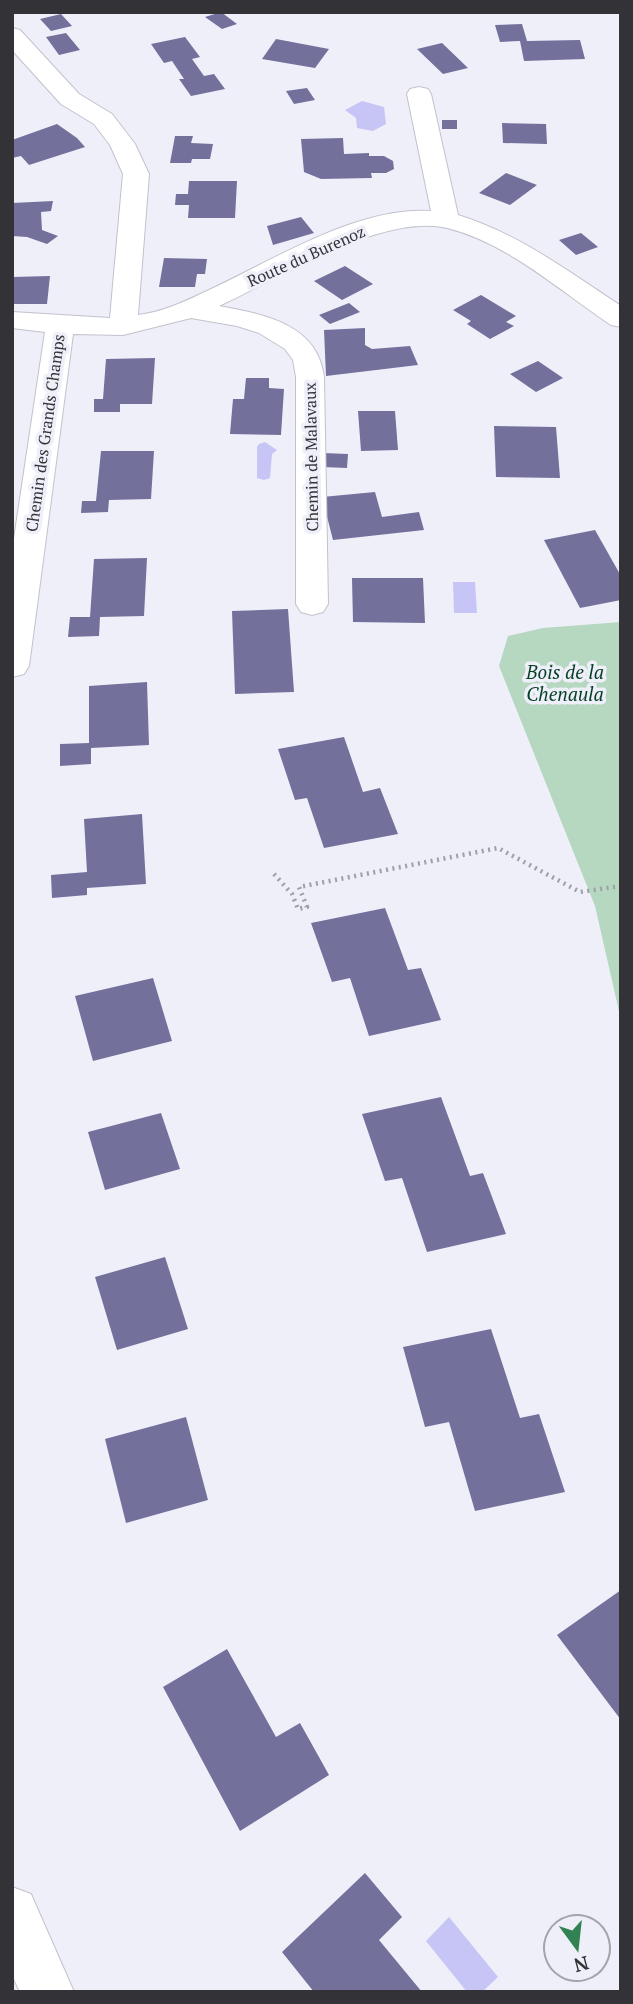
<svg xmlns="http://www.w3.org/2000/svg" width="633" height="2004" font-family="'PT Serif',serif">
  <rect width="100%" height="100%" fill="#efeffa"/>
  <path fill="#b6d7c0" d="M621 622V1020L595 906 499 666 508 636 543 628Z"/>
  <g fill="#c7c5f6">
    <path d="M362 101 384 107 386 124 373 131 357 128 356 118 345 110Z"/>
    <path d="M265 442 277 450 272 454 270 478 264 480 257 478V447L259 444Z"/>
    <path d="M453 582H475L477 613H454Z"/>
    <path d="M449 1917 498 1977 482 1992H467L426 1941Z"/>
  </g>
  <g fill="#73709c">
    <path d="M221 12 237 24 222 29 205 17Z"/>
    <path d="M61 14 72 26 51 31 40 19Z"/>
    <path d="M522 24 527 41 580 40 585 59 524 61 520 41 500 42 495 25Z"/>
    <path d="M66 33 80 50 59 55 46 37Z"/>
    <path d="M185 37 200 57 192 59 204 76 214 74 225 89 191 96 179 79H184L172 61 164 63 151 44Z"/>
    <path d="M276 39 329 49 315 68 262 59Z"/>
    <path d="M442 43 468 68 443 74 417 49Z"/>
    <path d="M307 88 315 100 294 104 286 91Z"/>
    <rect x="442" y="120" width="15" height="9"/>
    <path d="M502 123 546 124 547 144 503 143Z"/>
    <path d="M57 124 77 138 85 147 29 165 21 156 12 158V140Z"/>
    <path d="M175 136H193L191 143 213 144 210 159H192L191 163H170Z"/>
    <path d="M343 138 344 154 369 153V156H384L393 161 394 169 386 173H371L372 178 321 179 304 172 301 139Z"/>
    <path d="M506 173 537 185 510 205 479 193Z"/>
    <path d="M189 181H237L235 218H188L189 205H175L176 194H188Z"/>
    <path d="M53 201 51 211 41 212 42 230 58 236 47 244 27 237 12 236V203Z"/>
    <path d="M301 217 314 233 273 245 267 226Z"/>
    <path d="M581 233 598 247 576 255 559 240Z"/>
    <path d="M164 258 207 259 205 274H197L195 287H159Z"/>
    <path d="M345 266 373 284 342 300 314 281Z"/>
    <path d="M50 276 47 304H14L12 277Z"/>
    <path d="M481 295 516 316 506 322 514 326 490 339 467 324 471 321 453 310Z"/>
    <path d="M349 303 360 312 330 324 319 315Z"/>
    <path d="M365 328V345L372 349 410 346 418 365 326 376 324 330Z"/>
    <path d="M155 358 152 404H120V412H94V399H103L106 359Z"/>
    <path d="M538 361 563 378 536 392 510 374Z"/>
    <path d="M246 378H269V388L284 389 281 435 230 434 233 399H244Z"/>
    <path d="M358 411H395L398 450 361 451Z"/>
    <path d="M494 426 556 427 560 478 496 477Z"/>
    <path d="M101 451H154L151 499 109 500 108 512 81 513 82 501H96Z"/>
    <path d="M323 453 348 454 347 468 322 467Z"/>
    <path d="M375 492 382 517 419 512 424 530 333 540 322 497Z"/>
    <path d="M595 530 621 576V600L580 608 544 540Z"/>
    <path d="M147 558 144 616 100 617 99 636 68 637 70 617H90L94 559Z"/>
    <path d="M352 578H423L425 623 353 622Z"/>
    <path d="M288 609 294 692 235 694 232 611Z"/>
    <path d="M147 682 149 745 91 748V764L60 766V744L89 743V686Z"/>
    <path d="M344 737 363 792 380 788 398 834 324 848 307 798 295 800 278 749Z"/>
    <path d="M142 814 146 884 87 888V895L52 898 51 875 87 872 84 819Z"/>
    <path d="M385 908 408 970 421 968 441 1020 369 1036 350 978 332 982 311 923Z"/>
    <path d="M153 978 172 1041 93 1061 75 996Z"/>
    <path d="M441 1097 470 1176 483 1173 506 1234 427 1252 402 1178 385 1181 362 1114Z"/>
    <path d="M161 1113 180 1169 105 1190 88 1132Z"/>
    <path d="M165 1257 188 1329 117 1350 95 1277Z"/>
    <path d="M491 1329 520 1418 539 1414 565 1492 475 1511 449 1422 425 1427 403 1347Z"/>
    <path d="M186 1417 208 1500 126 1523 105 1439Z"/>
    <path d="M621 1590V1720L557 1635Z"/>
    <path d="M227 1649 276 1737 300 1723 329 1775 240 1831 163 1687Z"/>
    <path d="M365 1873 402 1917 379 1940 422 1992H314L282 1952Z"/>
  </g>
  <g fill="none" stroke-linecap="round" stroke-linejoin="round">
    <defs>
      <g id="minor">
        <path d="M12 28 20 30 79 94 112 114 135 144 149 174 138 315C163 312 186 301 209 290 274 260 357 206 431 211L407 94 410 89 419 87 428 89 431 94 458 215C519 234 568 271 621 306V327L611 325C560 291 508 243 447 228 382 213 278 279 219 306 263 314 318 324 324 377L328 604 323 612 312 615 301 612 296 604V377L293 360 285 349 259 333 237 326 191 318 123 335 73 334 29 666 24 674 12 677V552L45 332 12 328V312L110 318 123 174 110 145 94 124 61 104 12 50Z"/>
        <path d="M12 1887 31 1894 74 1992H20L12 1975Z"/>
      </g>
    </defs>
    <use href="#minor" stroke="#c2c2cd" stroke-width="2"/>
    <path stroke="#9f9fa7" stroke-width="4.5" stroke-dasharray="2 4.5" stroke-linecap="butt" d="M274 874 292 894 298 909 307 907 299 887 498 848 580 892 621 886"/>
    <use href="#minor" fill="#fff" fill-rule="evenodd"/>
  </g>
  <g text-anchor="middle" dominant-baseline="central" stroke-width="7" stroke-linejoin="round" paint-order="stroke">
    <g font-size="16" fill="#333337" stroke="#efeffa">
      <text transform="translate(306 256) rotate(-24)">Route du Burenoz</text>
      <text transform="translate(45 433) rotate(-82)">Chemin des Grands Champs</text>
      <text transform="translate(311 457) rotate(-91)">Chemin de Malavaux</text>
    </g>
    <g font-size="19" font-style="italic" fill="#033f21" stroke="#efeffa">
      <text x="565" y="671">Bois de la<tspan x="565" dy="22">Chenaula</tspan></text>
    </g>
  </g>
  <rect width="633" height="2004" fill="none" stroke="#333337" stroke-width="28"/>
  <g transform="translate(577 1948) rotate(165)"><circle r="33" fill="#efeffa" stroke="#a4a4ac" stroke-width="2"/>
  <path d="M0-5L12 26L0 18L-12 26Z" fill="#328253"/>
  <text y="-10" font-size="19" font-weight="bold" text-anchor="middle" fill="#333337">N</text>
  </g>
</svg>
